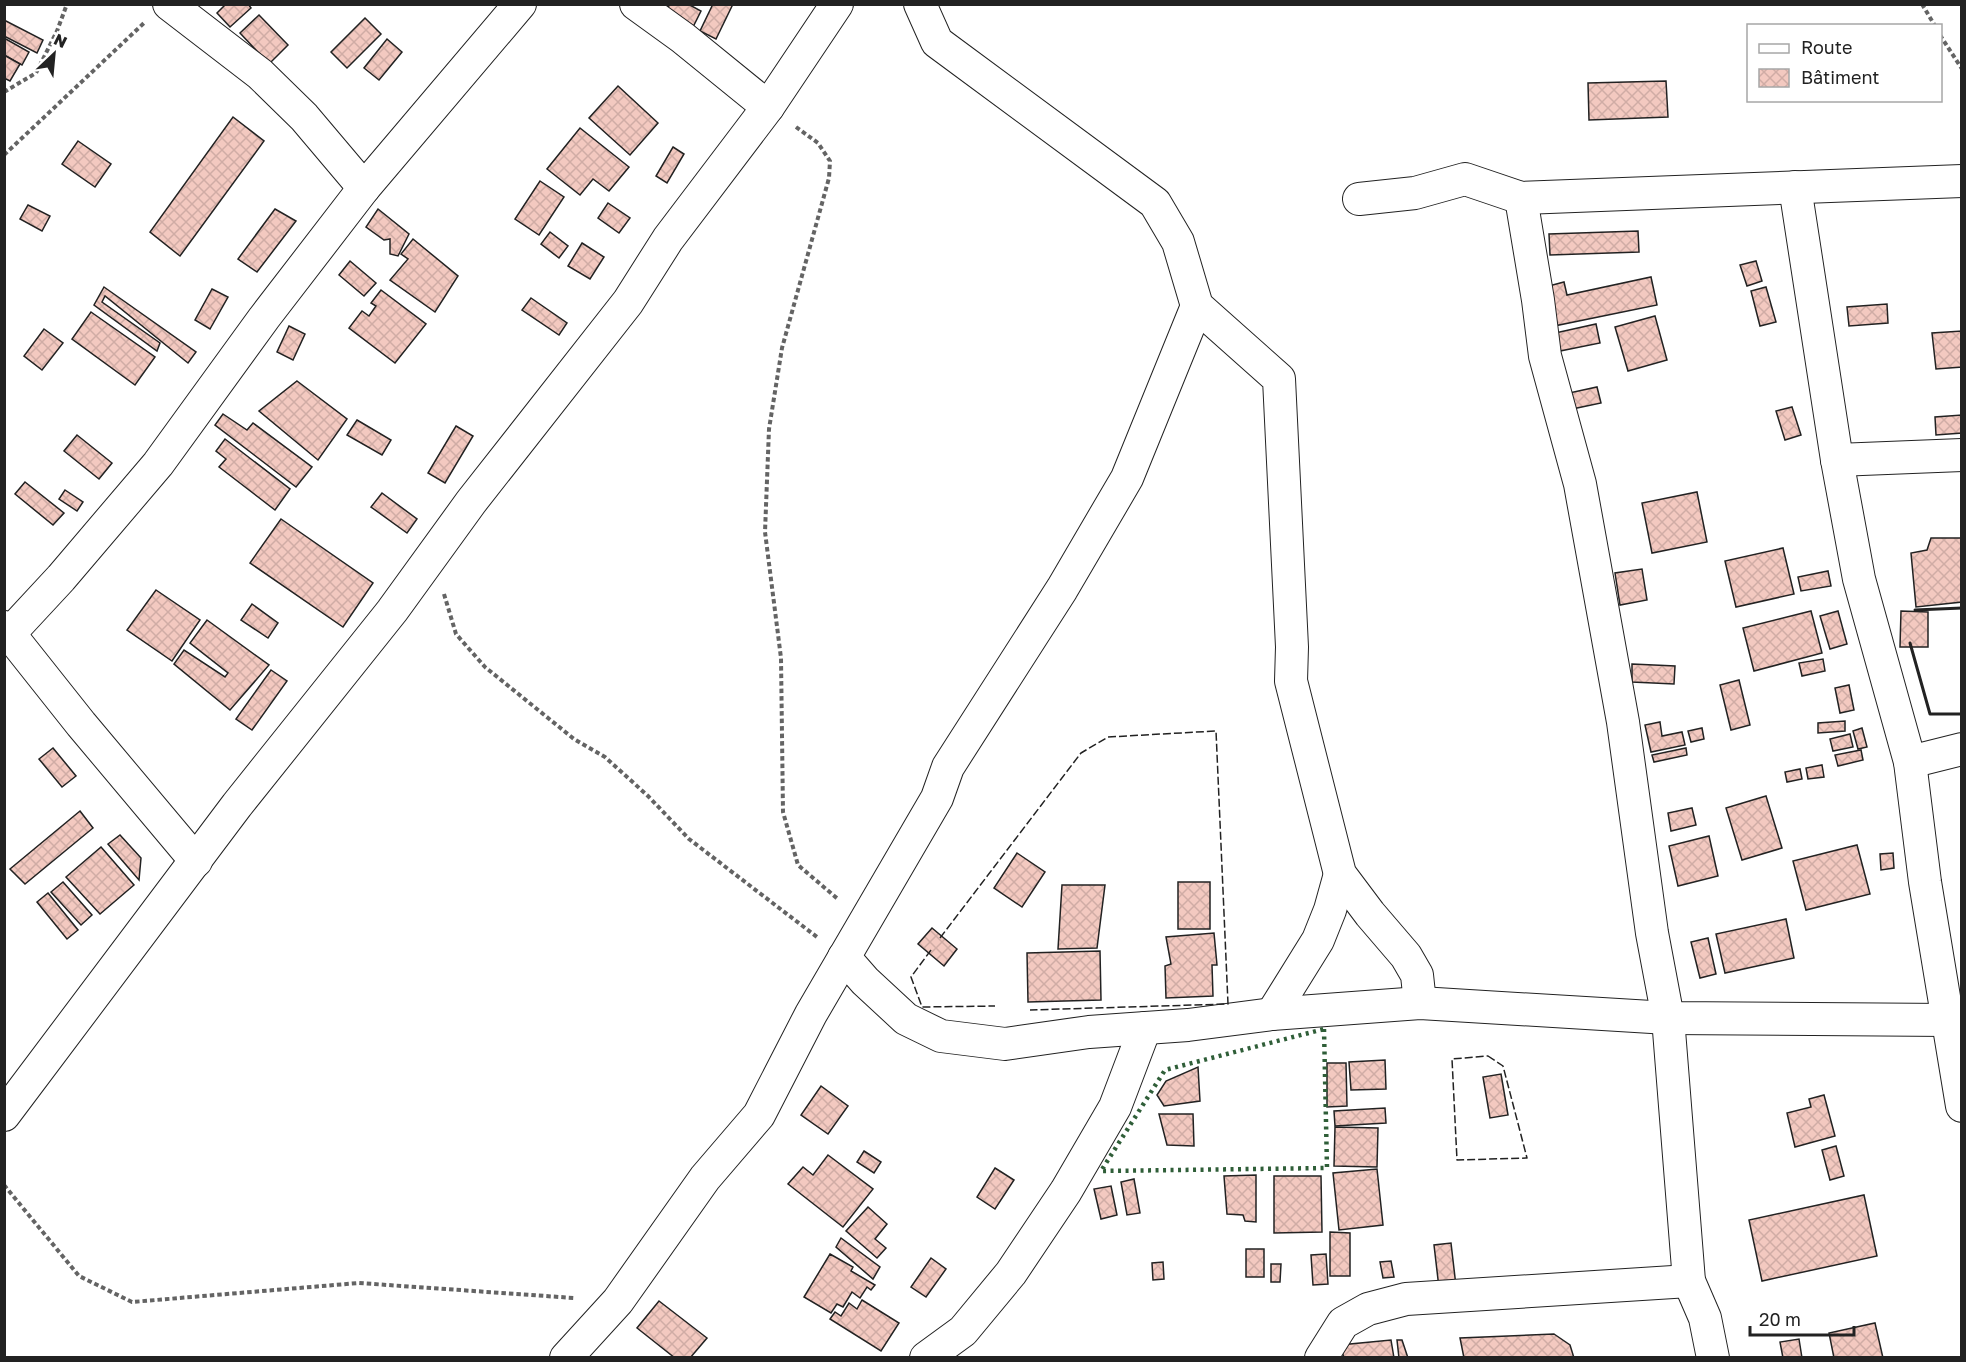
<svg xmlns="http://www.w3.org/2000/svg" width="1966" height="1362" font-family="'Golos Text',sans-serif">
  <defs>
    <pattern id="building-cross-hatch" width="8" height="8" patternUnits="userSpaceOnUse" patternTransform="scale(1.5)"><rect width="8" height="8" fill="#f3c9c0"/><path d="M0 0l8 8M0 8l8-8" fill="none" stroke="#d0aca5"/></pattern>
  </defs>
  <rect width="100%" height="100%" fill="#fff"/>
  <g fill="url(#building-cross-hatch)" stroke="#222" stroke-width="1.5">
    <path d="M226 4H248L251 8 230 27 217 13Z"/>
    <path d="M670 4H688L701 11 692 29 664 15Z"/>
    <path d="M713 4H733L716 39 700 31Z"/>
    <path d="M259 15 288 45 269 64 240 33Z"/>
    <path d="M365 18 381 34 347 68 331 52Z"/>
    <path d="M4 20 43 40 37 53 4 36Z"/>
    <path d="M4 38 29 52 22 65 4 55Z"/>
    <path d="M387 39 402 52 379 80 364 68Z"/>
    <path d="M4 55 20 64 10 81 4 78Z"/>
    <path d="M1666 81 1668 117 1589 120 1588 83Z"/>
    <path d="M618 86 658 123 630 155 589 118Z"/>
    <path d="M233 117 264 141 180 256 150 232Z"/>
    <path d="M580 128 629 167 609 191 593 179 580 195 547 169Z"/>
    <path d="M78 141 111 164 95 187 62 164Z"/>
    <path d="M673 147 684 154 667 183 656 176Z"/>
    <path d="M540 181 564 197 539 235 515 219Z"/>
    <path d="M608 203 630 218 619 233 598 218Z"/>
    <path d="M28 205 50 216 42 231 20 219Z"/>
    <path d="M275 209 296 221 257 272 238 259Z"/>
    <path d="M378 209 409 234 398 256 390 254V239L384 240 366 227Z"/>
    <path d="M1638 231 1639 252 1550 255 1549 234Z"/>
    <path d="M550 232 568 246 559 258 541 244Z"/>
    <path d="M413 239 458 276 435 312 390 280 408 259 401 254Z"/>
    <path d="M582 243 604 257 590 279 568 266Z"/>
    <path d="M350 261 376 283 364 296 339 275Z"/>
    <path d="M1756 261 1762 281 1747 286 1740 265Z"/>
    <path d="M1651 277 1657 305 1554 326 1545 287 1564 282 1567 295Z"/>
    <path d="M104 287 196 352 188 363 105 296 102 302 160 343 157 351 94 305Z"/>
    <path d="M1766 287 1776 322 1760 326 1751 291Z"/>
    <path d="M212 289 228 297 210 329 195 320Z"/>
    <path d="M381 290 426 324 395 363 349 328 362 311 369 316 376 306 371 303Z"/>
    <path d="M531 298 567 323 559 335 522 310Z"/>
    <path d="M1887 304 1888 323 1849 326 1847 307Z"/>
    <path d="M91 312 155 357 135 385 72 339Z"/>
    <path d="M1655 316 1667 360 1628 371 1615 327Z"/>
    <path d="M1596 324 1600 343 1550 353 1546 335Z"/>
    <path d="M289 326 305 334 293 360 277 352Z"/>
    <path d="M44 329 63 343 42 370 24 356Z"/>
    <path d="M1962 331V367L1936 369 1932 333Z"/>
    <path d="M297 381 347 419 318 460 259 411Z"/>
    <path d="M1597 387 1601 403 1572 409 1569 393Z"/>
    <path d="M1792 407 1801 435 1785 440 1776 411Z"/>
    <path d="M223 414 247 430 253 423 312 467 296 487 215 425Z"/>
    <path d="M1962 415V433L1936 435 1935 417Z"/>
    <path d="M357 420 391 440 382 455 347 435Z"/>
    <path d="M456 426 473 436 445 483 428 473Z"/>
    <path d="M77 435 112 463 99 479 64 451Z"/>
    <path d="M225 439 290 489 275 510 219 467 226 459 216 451Z"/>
    <path d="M25 482 64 513 53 525 15 494Z"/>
    <path d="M65 490 83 502 77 511 59 499Z"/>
    <path d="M1697 492 1707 542 1652 553 1642 503Z"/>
    <path d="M382 493 417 519 407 533 371 507Z"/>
    <path d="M281 519 373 583 343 627 250 563Z"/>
    <path d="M1931 538H1962V602L1916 607 1911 553 1927 550Z"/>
    <path d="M1783 548 1794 594 1736 607 1725 561Z"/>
    <path d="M1642 569 1647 600 1620 605 1615 573Z"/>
    <path d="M1828 571 1831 586 1801 591 1798 577Z"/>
    <path d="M156 590 200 620 172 661 127 630Z"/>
    <path d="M252 604 278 623 268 638 241 620Z"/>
    <path d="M1811 611 1822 653 1754 671 1743 628Z"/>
    <path d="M1838 611 1847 644 1830 649 1820 616Z"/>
    <path d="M1901 611 1928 612V647H1900Z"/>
    <path d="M207 620 269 665 230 710 174 664 184 650 225 677 228 673 190 643Z"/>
    <path d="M1823 659 1825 671 1802 676 1799 663Z"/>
    <path d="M1632 664 1675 666 1674 684 1632 682Z"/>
    <path d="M271 670 287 681 252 730 236 719Z"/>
    <path d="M1739 680 1750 725 1731 730 1720 685Z"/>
    <path d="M1849 685 1854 710 1840 713 1835 688Z"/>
    <path d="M1845 721V731L1818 733V723Z"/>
    <path d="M1660 722 1662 736 1682 732 1685 745 1651 752 1645 725Z"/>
    <path d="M1702 728 1704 739 1691 742 1688 731Z"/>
    <path d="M1862 728 1867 747 1858 749 1853 731Z"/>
    <path d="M1850 734 1853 747 1833 751 1830 739Z"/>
    <path d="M53 748 76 776 62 787 39 759Z"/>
    <path d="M1686 748 1687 755 1654 762 1652 755Z"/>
    <path d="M1861 750 1863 760 1838 766 1835 755Z"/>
    <path d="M1822 765 1824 777 1808 779 1806 768Z"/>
    <path d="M1800 769 1802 779 1787 782 1785 772Z"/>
    <path d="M1766 796 1782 848 1742 860 1726 808Z"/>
    <path d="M1692 808 1696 825 1671 831 1668 813Z"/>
    <path d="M80 811 93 828 25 884 10 869Z"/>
    <path d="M120 835 141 858 139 880 108 844Z"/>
    <path d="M1709 836 1718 876 1678 886 1669 846Z"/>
    <path d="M1857 845 1870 894 1806 910 1793 861Z"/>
    <path d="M101 847 134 885 100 914 66 877Z"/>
    <path d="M1017 853 1045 872 1022 907 994 888Z"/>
    <path d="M1893 853 1894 868 1881 870 1880 854Z"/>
    <path d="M63 882 92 915 81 925 51 892Z"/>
    <rect x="1178" y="882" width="32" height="47"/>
    <path d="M1062 885H1105L1097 948 1058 949Z"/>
    <path d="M48 893 78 930 67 939 37 902Z"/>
    <path d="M1786 919 1794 958 1725 973 1716 934Z"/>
    <path d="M932 928 957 949 944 966 918 944Z"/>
    <path d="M1214 933 1217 965H1212L1213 996 1166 998 1165 966 1171 964 1166 937Z"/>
    <path d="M1708 938 1716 974 1700 978 1691 942Z"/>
    <path d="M1100 951 1101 1000 1028 1002 1027 953Z"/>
    <path d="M1385 1060 1386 1089 1351 1090 1349 1062Z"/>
    <path d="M1327 1063H1346L1347 1106 1327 1107Z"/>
    <path d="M1198 1067 1200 1101 1164 1106 1157 1095 1166 1081Z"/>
    <path d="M1501 1074 1508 1115 1490 1118 1483 1077Z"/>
    <path d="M821 1086 848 1106 828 1134 801 1115Z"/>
    <path d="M1824 1095 1835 1136 1795 1147 1787 1113 1811 1107 1809 1099Z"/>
    <path d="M1385 1108 1386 1123 1335 1126 1334 1111Z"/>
    <path d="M1159 1114H1193L1194 1146 1167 1145Z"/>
    <path d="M1335 1127 1378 1128 1377 1167 1334 1166Z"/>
    <path d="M1836 1146 1844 1176 1830 1180 1822 1150Z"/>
    <path d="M864 1151 881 1162 874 1173 857 1162Z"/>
    <path d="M828 1155 873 1189 843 1227 788 1184 803 1167 813 1175Z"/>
    <path d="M995 1168 1014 1180 995 1209 977 1197Z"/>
    <path d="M1377 1169 1383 1225 1339 1230 1333 1173Z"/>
    <path d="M1256 1175V1222L1245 1221 1243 1215 1227 1214 1224 1176Z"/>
    <path d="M1274 1176H1321L1322 1232 1274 1233Z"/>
    <path d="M1134 1179 1140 1213 1127 1215 1121 1182Z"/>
    <path d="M1111 1186 1117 1215 1101 1219 1094 1189Z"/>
    <path d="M1864 1195 1877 1256 1762 1281 1749 1220Z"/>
    <path d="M868 1207 887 1224 875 1239 886 1248 877 1258 846 1231Z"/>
    <path d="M1330 1232 1350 1233V1276H1330Z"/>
    <path d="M841 1238 880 1267 873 1279 836 1247Z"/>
    <path d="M1451 1243 1456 1286 1439 1288 1434 1245Z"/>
    <rect x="1246" y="1249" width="18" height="28"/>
    <path d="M830 1254 853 1267 851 1271 875 1285 871 1290 867 1287 860 1298 852 1292 843 1307 837 1304 831 1313 804 1297Z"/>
    <path d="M1326 1254 1328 1284 1313 1285 1311 1255Z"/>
    <path d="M931 1258 946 1269 926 1297 911 1287Z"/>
    <path d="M1391 1261 1394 1277 1383 1278 1380 1262Z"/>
    <path d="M1163 1262 1164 1279 1153 1280 1152 1263Z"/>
    <path d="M1271 1264H1281L1280 1282H1271Z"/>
    <path d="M862 1300 899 1323 881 1351 830 1319 835 1312 841 1316 849 1303 857 1309Z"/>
    <path d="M659 1301 707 1338 690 1358H675L637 1328Z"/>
    <path d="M1875 1323 1883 1358H1834L1829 1333Z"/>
    <path d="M1554 1334 1570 1345 1574 1358H1464L1460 1338Z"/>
    <path d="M1799 1339 1802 1358H1783L1780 1342Z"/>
    <path d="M1391 1340 1394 1358H1344L1340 1345Z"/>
    <path d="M1397 1340H1402L1408 1358H1399Z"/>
  </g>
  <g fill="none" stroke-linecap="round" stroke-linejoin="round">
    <defs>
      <g id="street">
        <path d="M169 4 260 74 304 117 364 188"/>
        <path d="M636 4 683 38 768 107"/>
        <path d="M920 4 937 42 1155 203 1178 242 1197 306 1279 379 1292 647 1291 681 1340 874 1370 914 1406 956 1417 975 1420 1003"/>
        <path d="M1795 187 1837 460 1859 579 1910 762 1925 882 1962 1106"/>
        <path d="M1521 198 1538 300 1545 356 1580 484 1623 722 1652 933 1668 1018 1689 1281 1705 1318 1713 1358"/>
        <path d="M1359 199 1415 193 1465 179 1521 198 1962 181"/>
        <path d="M1837 460 1962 455"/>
        <path d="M4 627 81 724 196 861"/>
        <path d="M9 634 61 578 158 464 264 318 364 188 520 4"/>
        <path d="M1910 762 1962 749"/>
        <path d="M844 957 865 981 906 1019 941 1036 1005 1044 1089 1032 1188 1025 1272 1014 1420 1003 1668 1018 1949 1020"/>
        <path d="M1272 1014 1318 940 1330 910 1340 874"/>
        <path d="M4 1115 237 805 392 611 471 502 628 302 668 239 768 107 837 4"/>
        <path d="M566 1358 618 1301 705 1178 759 1115 811 1014 937 798 948 767 1062 589 1127 478 1197 306"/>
        <path d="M926 1358 963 1331 1011 1273 1066 1191 1115 1107 1145 1028"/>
        <path d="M1321 1358 1343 1323 1368 1309 1406 1299 1689 1281"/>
      </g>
    </defs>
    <use href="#street" stroke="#222" stroke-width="34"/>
    <g stroke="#646464" stroke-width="4" stroke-dasharray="4.5 3" stroke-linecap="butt">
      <path d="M1922 4 1935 26"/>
      <path d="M1940 35 1962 69"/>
      <path d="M4 92 36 73 57 31 67 4"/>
      <path d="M796 127 818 143 830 161 829 178 782 348 769 429 765 532 781 658 783 812 798 865 839 900"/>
      <path d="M4 155 144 23"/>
      <path d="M444 594 456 634 485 667 574 739 605 757 648 796 689 839 817 937"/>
      <path d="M4 1185 79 1276 132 1302 359 1283 574 1298"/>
    </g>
    <use href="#street" stroke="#fff" stroke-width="32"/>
    <path stroke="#2f5e38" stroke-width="4.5" stroke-dasharray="3 4.5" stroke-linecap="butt" d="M1324 1029 1327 1168 1101 1171 1165 1070Z"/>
    <g stroke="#222" stroke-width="1.5" stroke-dasharray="8 3" stroke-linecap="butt">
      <path d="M940 938 1081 753 1108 737 1216 731 1228 1004 1030 1010"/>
      <path d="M931 950 911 977 922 1007 995 1006"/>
      <path d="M1488 1056 1503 1066 1527 1158 1457 1160 1452 1059Z"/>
    </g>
    <g stroke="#222" stroke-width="3">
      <path d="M1915 610 1962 608"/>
      <path d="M1910 643 1930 714H1962"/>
    </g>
  </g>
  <rect width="1966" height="1362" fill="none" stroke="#222222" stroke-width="12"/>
  <rect x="1747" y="24" width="195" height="78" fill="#ffffff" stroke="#a7a7a7" stroke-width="1.5"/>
  <rect x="1759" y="44" width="30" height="9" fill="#ffffff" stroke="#a7a7a7" stroke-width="1.5"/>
  <text x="1801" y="54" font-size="18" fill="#222222">Route</text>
  <rect x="1759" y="69" width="30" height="18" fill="url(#building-cross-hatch)" stroke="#a7a7a7" stroke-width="1.5"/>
  <text x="1801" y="84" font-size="18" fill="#222222">Bâtiment</text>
  <g transform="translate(54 54) rotate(26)" stroke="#ffffff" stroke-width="4.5" paint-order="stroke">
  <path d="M0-4.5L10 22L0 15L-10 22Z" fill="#222222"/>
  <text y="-9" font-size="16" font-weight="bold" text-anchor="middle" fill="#222222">N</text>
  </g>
  <path d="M1750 1326v9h104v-9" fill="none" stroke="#222222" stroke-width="3"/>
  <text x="1759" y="1326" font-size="18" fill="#222222" stroke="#ffffff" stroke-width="4.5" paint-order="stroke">20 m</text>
</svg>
